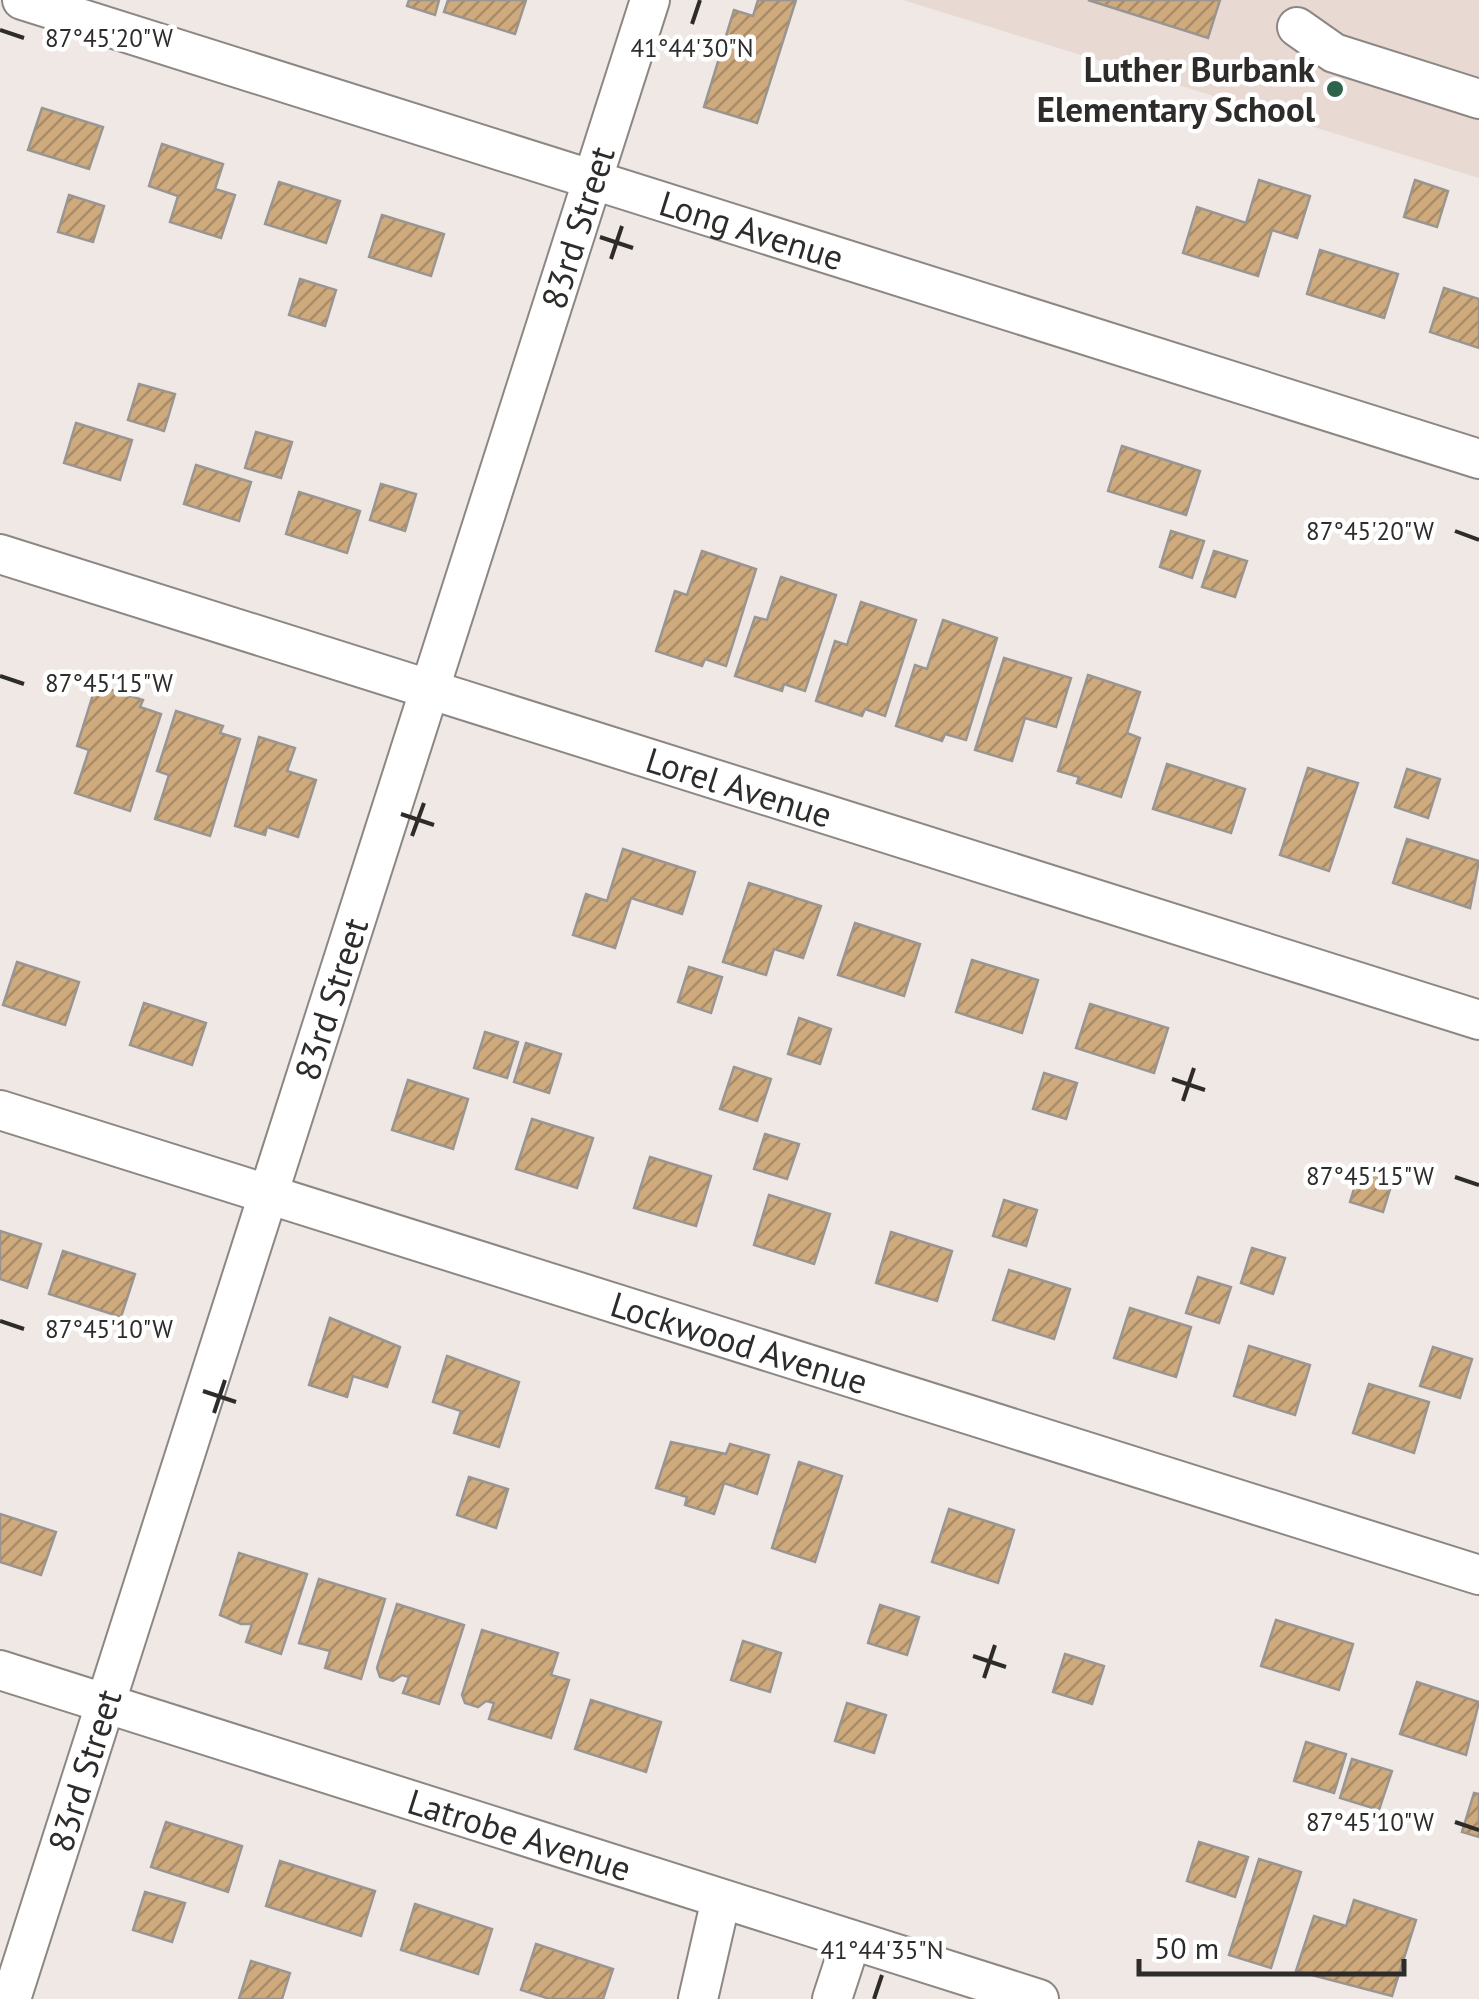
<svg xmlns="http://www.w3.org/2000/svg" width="1479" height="1999" font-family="'PT Sans',sans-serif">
  <defs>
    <pattern id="building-hatch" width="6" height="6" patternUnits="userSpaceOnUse" patternTransform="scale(2.5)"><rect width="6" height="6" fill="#cfaa7d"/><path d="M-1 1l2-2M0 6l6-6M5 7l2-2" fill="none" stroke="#a88b67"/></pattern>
  </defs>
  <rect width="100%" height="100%" fill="#efe8e4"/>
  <path fill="#e8d9d3" d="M903 0H1479V178Z"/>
  <g fill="url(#building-hatch)" stroke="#9a9590" stroke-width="2.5">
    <path d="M409 0H439L435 15 407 6Z"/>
    <path d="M448 0H447H526L515 34 444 12Z"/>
    <path d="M758 0H796L757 123 704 107 734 10 753 16Z"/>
    <path d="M1088 0H1220L1208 38Z"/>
    <path d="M42 108 103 127 89 169 28 150Z"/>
    <path d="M162 144 223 164 215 189 235 195 221 238 170 222 178 196 149 186Z"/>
    <path d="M1259 180 1310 196 1297 238 1272 230 1258 276 1183 253 1197 207 1246 223Z"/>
    <path d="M1415 180 1448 191 1437 227 1404 217Z"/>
    <path d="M279 182 340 201 326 243 265 224Z"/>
    <path d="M69 195 104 206 93 242 58 232Z"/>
    <path d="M382 215 444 234 431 276 369 257Z"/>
    <path d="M1320 250 1398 274 1384 318 1307 294Z"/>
    <path d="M300 279 336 290 325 326 289 315Z"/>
    <path d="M1444 288 1479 299V348L1430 332Z"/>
    <path d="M139 384 175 394 164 431 128 420Z"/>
    <path d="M76 423 132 440 120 480 64 463Z"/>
    <path d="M256 432 292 442 281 478 245 468Z"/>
    <path d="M1122 446 1200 471 1186 515 1108 491Z"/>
    <path d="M196 465 251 482 239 521 184 504Z"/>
    <path d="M381 484 416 494 405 531 370 520Z"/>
    <path d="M299 492 360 511 347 553 286 534Z"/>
    <path d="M1171 531 1204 541 1192 578 1160 567Z"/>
    <path d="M702 551 756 569 726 666 705 659 702 666 656 651 675 591 687 595Z"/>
    <path d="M1214 551 1247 561 1235 597 1202 587Z"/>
    <path d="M781 577 836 595 805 691 784 684 782 691 735 676 755 617 767 620Z"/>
    <path d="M861 602 916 620 885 716 865 709 862 716 816 701 835 641 847 645Z"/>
    <path d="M943 620 997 638 966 740 945 734 942 741 896 726 915 665 927 669Z"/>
    <path d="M1004 658 1071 678 1056 727 1025 718 1012 761 975 750Z"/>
    <path d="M1088 675 1140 692 1127 733 1140 738 1121 797 1077 783 1079 777 1058 771Z"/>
    <path d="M96 685 143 700 140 707 161 714 130 811 75 793 89 750 77 746Z"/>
    <path d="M176 711 223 726 220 733 240 739 210 836 155 819 169 775 157 771Z"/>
    <path d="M259 737 295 748 287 771 316 780 298 837 267 827 265 835 235 826Z"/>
    <path d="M1167 764 1245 789 1231 833 1153 809Z"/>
    <path d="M1308 768 1358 783 1329 871 1280 855Z"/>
    <path d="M1407 769 1440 779 1428 818 1395 807Z"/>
    <path d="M1407 839 1479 861 1470 908 1393 883Z"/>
    <path d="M623 849 695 872 682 914 631 898 615 948 573 935 586 894 607 901Z"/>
    <path d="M749 883 821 906 803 958 774 949 766 975 723 962Z"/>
    <path d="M855 923 920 944 904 996 838 975Z"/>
    <path d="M972 960 1038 980 1022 1033 956 1012Z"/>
    <path d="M17 962 79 982 65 1025 3 1005Z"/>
    <path d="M689 967 722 977 711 1013 678 1002Z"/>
    <path d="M144 1003 206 1023 192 1065 130 1045Z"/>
    <path d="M1090 1004 1168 1028 1154 1073 1076 1048Z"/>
    <path d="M799 1018 831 1029 820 1064 788 1054Z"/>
    <path d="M485 1032 518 1042 507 1078 474 1068Z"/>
    <path d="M526 1043 561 1054 549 1093 514 1082Z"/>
    <path d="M734 1067 771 1079 757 1121 720 1109Z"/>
    <path d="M1044 1073 1077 1083 1066 1119 1033 1109Z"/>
    <path d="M408 1080 468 1099 453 1149 392 1130Z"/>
    <path d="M532 1119 593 1138 577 1188 516 1169Z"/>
    <path d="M765 1134 799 1144 787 1179 754 1169Z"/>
    <path d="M650 1157 711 1176 696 1226 634 1208Z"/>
    <path d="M1361 1166 1394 1176 1383 1212 1350 1202Z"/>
    <path d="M769 1195 830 1214 814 1264 754 1245Z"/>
    <path d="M1004 1200 1037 1210 1026 1246 993 1236Z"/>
    <path d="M0 1231 41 1244 27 1288 0 1279Z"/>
    <path d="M891 1232 952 1251 937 1301 876 1283Z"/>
    <path d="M1252 1248 1285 1258 1273 1294 1241 1283Z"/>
    <path d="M63 1251 135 1274 121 1317 49 1294Z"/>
    <path d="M1009 1270 1070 1289 1054 1339 993 1320Z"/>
    <path d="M1198 1277 1231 1287 1219 1323 1186 1313Z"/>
    <path d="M1130 1308 1191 1327 1176 1377 1114 1358Z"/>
    <path d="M330 1318 400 1347 387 1387 353 1376 347 1397 309 1385Z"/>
    <path d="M1249 1346 1310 1365 1295 1415 1234 1396Z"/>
    <path d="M1433 1347 1472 1359 1460 1398 1420 1386Z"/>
    <path d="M447 1356 519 1382 499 1447 454 1433 461 1411 433 1402Z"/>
    <path d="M1369 1384 1429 1402 1414 1453 1353 1433Z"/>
    <path d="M671 1442 726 1454 730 1444 769 1455 757 1494 724 1483 714 1514 685 1505 687 1497 656 1488Z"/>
    <path d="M799 1462 842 1476 815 1562 772 1548Z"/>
    <path d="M469 1477 508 1489 496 1528 457 1515Z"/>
    <path d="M949 1509 1014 1530 998 1583 932 1562Z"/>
    <path d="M0 1514 56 1532 41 1575 0 1562Z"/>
    <path d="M239 1553 307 1574 281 1654 246 1642 252 1624H241L220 1615Z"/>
    <path d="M319 1579 385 1599 361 1679 325 1668 330 1651 299 1643Z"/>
    <path d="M397 1604 464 1625 439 1704 403 1693 409 1677 402 1675 393 1681 380 1677 377 1668Z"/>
    <path d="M880 1605 919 1617 907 1655 868 1643Z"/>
    <path d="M1276 1620 1353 1644 1339 1690 1261 1666Z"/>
    <path d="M482 1630 558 1653 551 1675 569 1680 551 1738 489 1719 494 1703 486 1701 478 1707 465 1703 462 1695Z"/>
    <path d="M743 1641 781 1653 770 1692 731 1680Z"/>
    <path d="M1065 1654 1104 1666 1092 1704 1053 1692Z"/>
    <path d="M1417 1682 1479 1702 1466 1755 1400 1734Z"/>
    <path d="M591 1700 661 1722 646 1772 575 1749Z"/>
    <path d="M847 1703 886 1715 874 1753 835 1741Z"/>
    <path d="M1306 1742 1346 1754 1334 1793 1294 1781Z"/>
    <path d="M1352 1759 1392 1771 1379 1810 1340 1798Z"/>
    <path d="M1474 1793 1479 1794V1837L1462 1832Z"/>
    <path d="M166 1822 242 1846 228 1892 151 1867Z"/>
    <path d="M1199 1842 1248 1857 1235 1897 1187 1881Z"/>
    <path d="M1259 1859 1301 1872 1271 1968 1229 1955Z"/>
    <path d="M280 1861 375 1891 361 1936 266 1906Z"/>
    <path d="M145 1892 185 1903 172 1942 133 1930Z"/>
    <path d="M1354 1900 1416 1920 1392 1996 1296 1971 1314 1916 1346 1926Z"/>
    <path d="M415 1904 492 1929 478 1974 401 1950Z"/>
    <path d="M536 1944 613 1969 603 1999H550L521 1990Z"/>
    <path d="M251 1961 290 1973 282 1999H239Z"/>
  </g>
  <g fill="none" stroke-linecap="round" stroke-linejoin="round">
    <defs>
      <g id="minor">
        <path id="s1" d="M22 0 1479 459"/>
        <path d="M1297 27 1334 53 1479 99"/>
        <path id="s2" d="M0 554 1479 1020"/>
        <path id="s3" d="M0 1110 1479 1575"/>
        <path id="s4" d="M0 1670 1039 1999"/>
        <path id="s5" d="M11 1999 650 0"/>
        <path d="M698 1999 721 1899"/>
        <path d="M832 1999 851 1941"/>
      </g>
    </defs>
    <use href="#minor" stroke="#8d8784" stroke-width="42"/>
    <use href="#minor" stroke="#fff" stroke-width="38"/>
  </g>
  <path fill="none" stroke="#2e2c2a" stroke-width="4" d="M692 24 700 0M0 30 24 38M600 237 633 248M611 259 622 226M1455 531 1479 540M0 676 24 684M401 814 434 825M412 836 424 803M1172 1079 1205 1090M1183 1101 1194 1068M1455 1177 1479 1185M0 1321 24 1329M203 1391 236 1402M214 1413 225 1380M973 1656 1006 1667M984 1678 995 1645M1455 1822 1479 1830M874 1999 882 1975"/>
  <circle fill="#2e644b" stroke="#fff" stroke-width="4" cx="1335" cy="89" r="10"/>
  <g text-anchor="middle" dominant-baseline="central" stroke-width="9" stroke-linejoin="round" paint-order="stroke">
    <g font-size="35" font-weight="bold" fill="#2e2c2a" stroke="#fff" text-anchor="end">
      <text x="1315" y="69">Luther Burbank<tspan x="1315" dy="40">Elementary School</tspan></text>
    </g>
    <g font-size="35" fill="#2e2c2a" stroke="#fff">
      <text stroke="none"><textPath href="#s5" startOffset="1860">83rd Street</textPath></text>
      <text stroke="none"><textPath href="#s1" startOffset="765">Long Avenue</textPath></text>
      <text stroke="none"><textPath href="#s2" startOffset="775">Lorel Avenue</textPath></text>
      <text stroke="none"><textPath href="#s5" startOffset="1050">83rd Street</textPath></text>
      <text stroke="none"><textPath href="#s3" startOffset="775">Lockwood Avenue</textPath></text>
      <text stroke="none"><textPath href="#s5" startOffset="240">83rd Street</textPath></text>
      <text stroke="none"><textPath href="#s4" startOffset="545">Latrobe Avenue</textPath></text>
    </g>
  </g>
  <g font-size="25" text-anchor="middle" fill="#2e2c2a" stroke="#fff" stroke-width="9" stroke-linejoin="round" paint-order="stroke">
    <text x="109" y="47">87°45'20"W</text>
    <text x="692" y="57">41°44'30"N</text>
    <text x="1370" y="540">87°45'20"W</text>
    <text x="109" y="692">87°45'15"W</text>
    <text x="1370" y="1185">87°45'15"W</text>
    <text x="109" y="1338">87°45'10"W</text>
    <text x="1370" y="1831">87°45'10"W</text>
    <text x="882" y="1959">41°44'35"N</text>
  </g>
  <path d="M1139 1959v15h265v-15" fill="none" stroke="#2e2c2a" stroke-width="5"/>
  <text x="1154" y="1959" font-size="30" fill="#2e2c2a" stroke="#ffffff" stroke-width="8" paint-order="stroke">50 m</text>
</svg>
